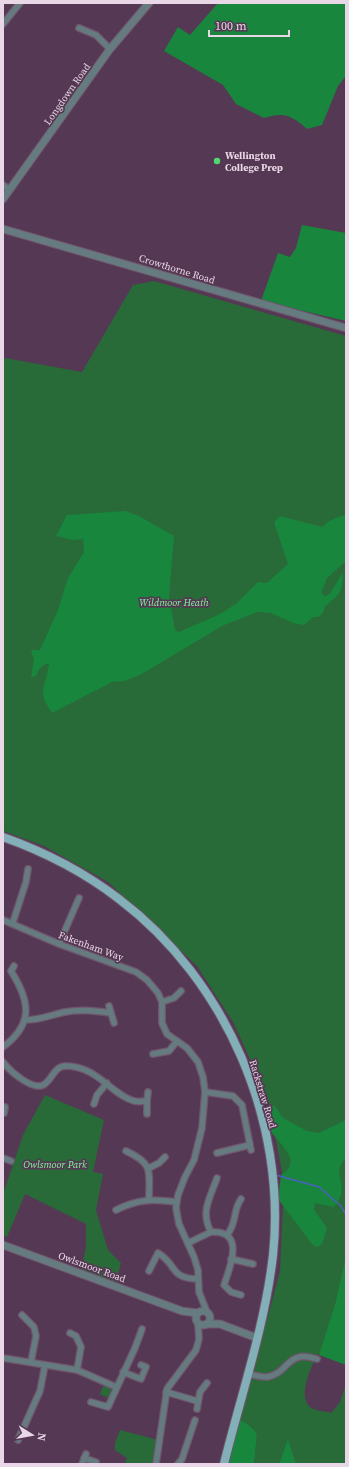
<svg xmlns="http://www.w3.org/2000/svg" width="349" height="1467" font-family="'Source Serif 4',serif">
  <rect width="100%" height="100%" fill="#553853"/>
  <g fill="#296a39">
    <path d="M154 281 346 336V1364L318 1354C312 1365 297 1396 310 1407 315 1411 325 1411 331 1413L340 1402 346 1384V1464H296L288 1440 279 1464H254L257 1434 239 1419 257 1358 280 1271 284 1182 268 1098 233 1022 197 966 108 882 44 846 3 831V361L5 358 82 372 133 285Z"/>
    <path d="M45 1095 104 1120 93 1172 103 1174 96 1210 108 1250 121 1263 116 1282 81 1271 86 1247V1224L25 1194 7 1237 3 1236V1194L23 1135Z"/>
    <path d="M104 1384 115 1388 111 1399 100 1394Z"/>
    <path d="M120 1430 158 1440 154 1464H124L127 1458 115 1450V1443Z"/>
  </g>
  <g fill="#19863d">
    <path d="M218 3H346V76L338 86 322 125 307 129C291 115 284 112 264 118L236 104 223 85 164 51 178 27 190 35Z"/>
    <path d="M302 225 346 233V321L261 301 278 253 290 257 296 248Z"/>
    <path d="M125 511 139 516 174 536 169 597 175 630 179 632 218 615 236 604 258 582 267 583 288 564 274 522 280 516 322 527 329 521 346 514V561L327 578 321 593 325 596 330 594 343 572C342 594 340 594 325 606L323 613 318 617H313L304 625 293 623 271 613 257 612 222 626 140 675 124 681 112 682 52 713C36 690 46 688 49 664H46L39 669 36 676 31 677 34 660 31 650H40L58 610 68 578 84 552 83 539 73 540 56 536 67 515Z"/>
    <path d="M275 1106 283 1118 307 1131 319 1133 346 1120V1158C332 1170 345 1181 341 1195 340 1199 336 1203 334 1207L315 1203 314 1210 327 1228 322 1244 317 1247 312 1244 278 1199 281 1175C306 1160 276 1143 270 1129 267 1123 268 1114 267 1107Z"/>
    <path d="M346 1256V1365L319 1355 335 1305Z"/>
    <path d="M239 1419 251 1427 257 1434 254 1464H227Z"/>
    <path d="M288 1439 296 1464H279Z"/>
  </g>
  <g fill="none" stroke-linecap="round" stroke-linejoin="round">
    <path stroke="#4962bc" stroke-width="1.5" d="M276 1175 319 1187 341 1206 346 1215"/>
    <defs>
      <g id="minor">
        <path d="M3 24 20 3"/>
        <path d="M79 28 96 35 110 49"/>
        <path d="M3 185 10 190"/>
        <path d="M3 920 59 944 136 972 147 980 158 993 162 1002V1023L167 1034 187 1048 198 1062 203 1077 205 1092 202 1128 194 1160 185 1177 178 1195 176 1208 179 1224 194 1257 198 1270 199 1292 207 1312"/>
        <path d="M13 922 26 882 28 869"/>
        <path d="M59 944 79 898"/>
        <path d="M162 1002 174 998 181 991"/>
        <path d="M109 1006 114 1023"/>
        <path d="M25 1020C40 1020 51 1015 65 1012 81 1009 95 1011 111 1013"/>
        <path d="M3 1047C34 1024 30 1001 11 971L14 966"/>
        <path d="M153 1054 169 1051 177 1041"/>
        <path d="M3 1062C10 1071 35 1094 46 1083 53 1077 55 1066 66 1066 97 1066 112 1095 134 1101 138 1102 143 1101 147 1101L148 1092"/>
        <path d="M205 1092 233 1096 242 1105 251 1150"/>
        <path d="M147 1101V1114"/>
        <path d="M94 1104 97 1095 107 1083"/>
        <path d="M3 1107H5L4 1113"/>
        <path d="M126 1151C154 1164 149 1171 149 1199"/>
        <path d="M217 1153 250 1145"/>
        <path d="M3 1158 11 1161"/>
        <path d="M149 1168 159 1163 165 1157"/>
        <path d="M217 1178C210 1198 200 1212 211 1232 245 1230 231 1265 224 1285L231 1292 241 1295"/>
        <path d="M116 1210C138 1199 152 1199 176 1202"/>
        <path d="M227 1235C238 1221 232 1212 241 1199"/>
        <path d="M188 1243 211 1232"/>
        <path d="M231 1259 253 1264"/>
        <path d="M149 1271 158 1253C178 1265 169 1278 197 1279"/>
        <path d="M22 1315 34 1327 36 1336 31 1362"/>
        <path d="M70 1333 76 1336 81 1347 77 1370"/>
        <path d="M3 1358 77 1370 116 1387"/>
        <path d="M123 1372 141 1379 146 1367 141 1365"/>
        <path d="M248 1374C254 1375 260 1377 267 1377 290 1373 286 1349 317 1359"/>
        <path d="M166 1392 197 1401"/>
        <path d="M91 1402 108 1407 135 1348 142 1329"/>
        <path d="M197 1409 200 1392 207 1383"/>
        <path d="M18 1440 40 1391 45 1365"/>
        <path d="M84 1458 96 1462"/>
        <path d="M82 1464 86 1454"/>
        <path d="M156 1464 167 1389 196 1350 199 1339 198 1324"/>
        <path d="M178 1464 182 1459 195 1420"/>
      </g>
      <g id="tertiary">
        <path d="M3 199 110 49 149 3"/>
        <path d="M3 229 346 328"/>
        <path d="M3 1245 182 1311 197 1313"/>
        <circle cx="203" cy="1318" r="7"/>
        <path d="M207 1324H220L257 1338"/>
      </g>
      <path id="primary" d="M3 837C45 852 84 872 119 899 226 980 287 1121 273 1255 265 1326 241 1395 224 1464"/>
    </defs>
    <use href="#minor" stroke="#70556e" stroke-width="8"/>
    <use href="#tertiary" stroke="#70556e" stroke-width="9"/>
    <use href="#primary" stroke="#70556e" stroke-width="10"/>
    <use href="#minor" stroke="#657b7f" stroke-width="5.5"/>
    <use href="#tertiary" stroke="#657b7f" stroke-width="7"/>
    <use href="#primary" stroke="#83b0b8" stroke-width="8"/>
  </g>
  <circle fill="#51d674" stroke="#553853" stroke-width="1.5" cx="217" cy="161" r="4"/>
  <g text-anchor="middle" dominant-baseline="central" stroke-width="3.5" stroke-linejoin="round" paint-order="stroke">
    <g font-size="10" fill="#e9d7e7" stroke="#553853">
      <text transform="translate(67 94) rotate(-55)">Longdown Road</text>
      <text transform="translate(177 269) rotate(17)">Crowthorne Road</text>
      <text transform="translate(91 946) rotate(20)">Fakenham Way</text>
      <text transform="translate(263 1094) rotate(73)">Rackstraw Road</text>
      <text transform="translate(92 1267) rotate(20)">Owlsmoor Road</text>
    </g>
    <g font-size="10" font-weight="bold" fill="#e9d7e7" stroke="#553853" text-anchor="start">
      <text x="225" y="155">Wellington<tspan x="225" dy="12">College Prep</tspan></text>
    </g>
    <g font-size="10" font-style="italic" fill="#7ffc9b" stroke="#553853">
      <text x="174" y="602">Wildmoor Heath</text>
      <text x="55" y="1164">Owlsmoor Park</text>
    </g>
  </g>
  <rect width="349" height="1467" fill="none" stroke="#e9d7e7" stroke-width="8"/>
  <g transform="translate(32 1435) rotate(101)" stroke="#553853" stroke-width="3" paint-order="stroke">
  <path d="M0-3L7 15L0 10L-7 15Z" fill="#e9d7e7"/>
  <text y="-6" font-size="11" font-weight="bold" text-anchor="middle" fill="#e9d7e7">N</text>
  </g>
  <path d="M209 30v6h80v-6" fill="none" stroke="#e9d7e7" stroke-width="2"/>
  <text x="215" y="30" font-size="12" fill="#e9d7e7" stroke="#553853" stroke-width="3" paint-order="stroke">100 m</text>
</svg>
